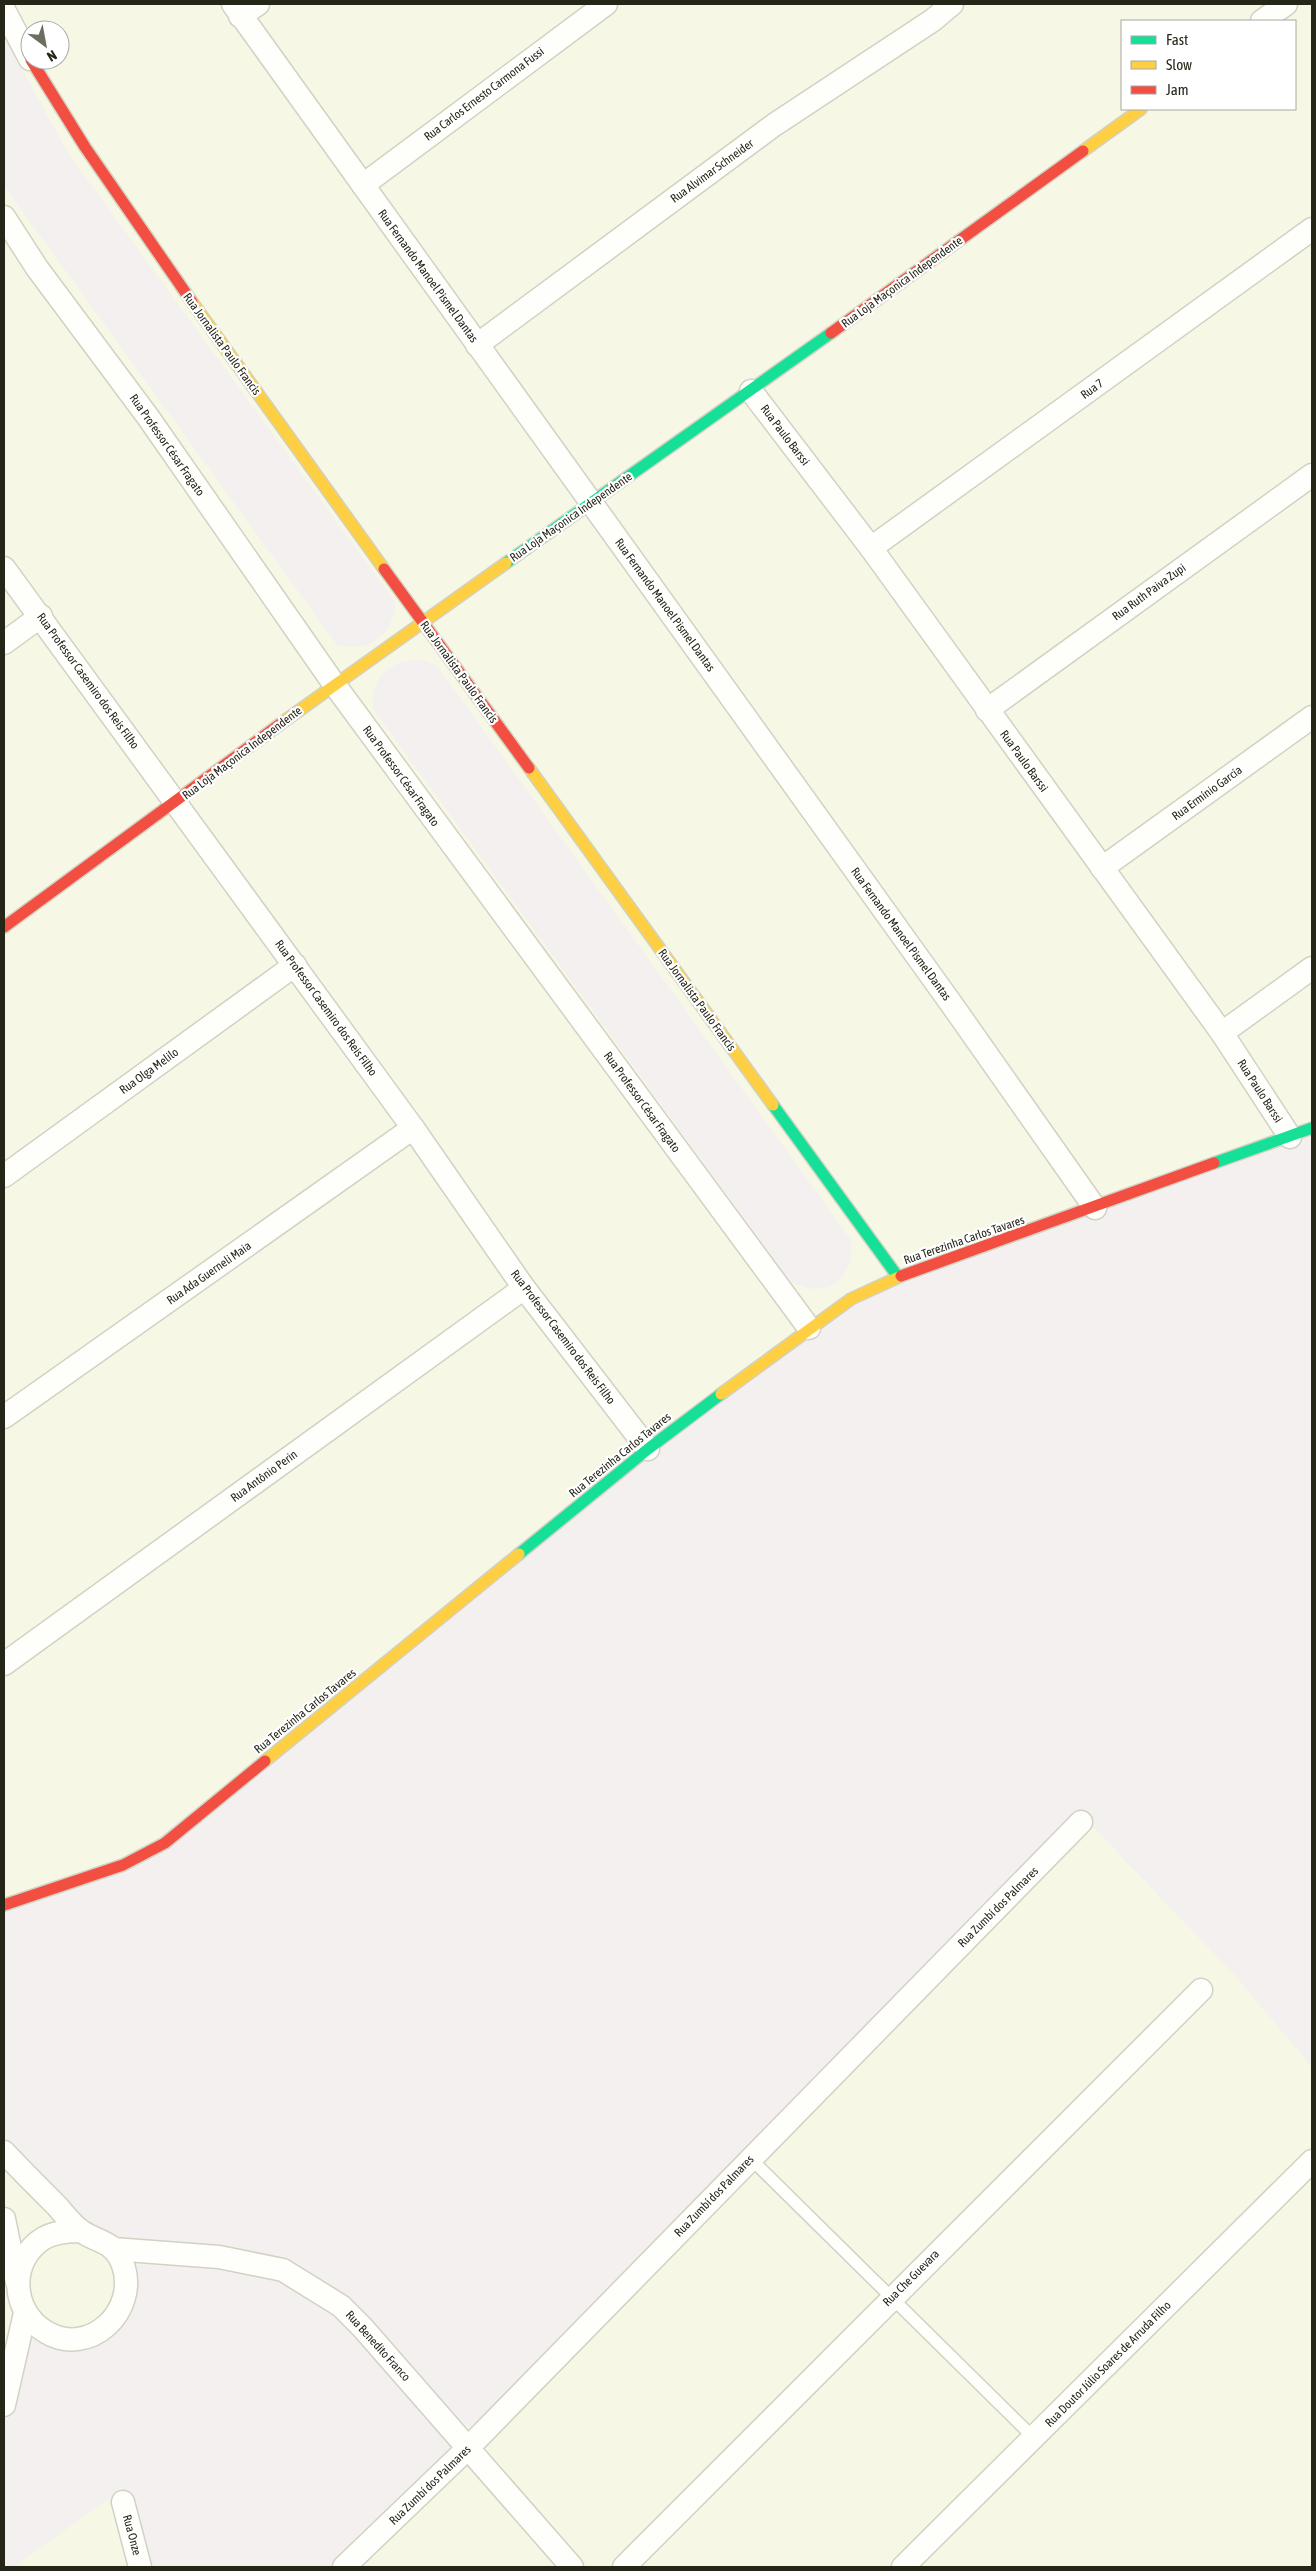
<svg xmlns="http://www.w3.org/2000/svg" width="1316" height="2571" font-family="'Asap Condensed',sans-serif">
  <rect width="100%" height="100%" fill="#f6f7e4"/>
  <g fill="#f5f0f0">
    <path d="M4 36 68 153 396 603C391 637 371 652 337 645L4 186Z"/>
    <path d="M415 659 427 661 438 667 851 1240C856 1281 823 1302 789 1280L373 709C370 680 386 663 415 659Z"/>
    <path d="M1312 1128V2067L1237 1978 1078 1811 478 2434 408 2378 468 2448 344 2567H140L121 2490 14 2567H4V2407L26 2317 37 2327 104 2329 123 2264 278 2269 113 2249 4 2152V1905L123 1865 851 1299Z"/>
  </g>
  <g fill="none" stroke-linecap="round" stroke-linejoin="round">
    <defs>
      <path id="lane" d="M750 2158 1034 2438"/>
      <g id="street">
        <path d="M233 4 950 1002 1095 1208"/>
        <path d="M4 10 30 59"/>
        <path d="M240 16 258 4"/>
        <path d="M1262 21 1286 4"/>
        <path d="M363 185 606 4"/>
        <path d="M4 217 37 268 148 417 334 684 809 1328"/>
        <path d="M477 345 774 125 933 20 952 4"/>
        <path d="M751 391 871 548 1222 1033 1290 1137"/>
        <path d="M871 548 1312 229"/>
        <path d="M4 568 413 1128 524 1288 648 1449"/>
        <path d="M4 643 41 616"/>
        <path d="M987 710 1312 475"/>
        <path d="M1102 868 1312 717"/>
        <path d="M1222 1033 1312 968"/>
        <path d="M4 1176 295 965"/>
        <path d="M4 1417 413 1128"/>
        <path d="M4 1664 524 1288"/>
        <path d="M4 2152C21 2170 39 2188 57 2206 64 2214 72 2225 81 2231 98 2243 114 2240 123 2265 139 2311 89 2358 46 2332 11 2312 8 2260 44 2238 55 2232 68 2231 81 2231"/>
        <path d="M4 2219 17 2282"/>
        <path d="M113 2249 219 2257 283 2270 341 2306 362 2327 572 2567"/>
        <path d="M4 2405 25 2313"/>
        <path d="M123 2502 140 2567"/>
        <path d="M344 2567 468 2448 1081 1822"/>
        <path d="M624 2567 1201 1990"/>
        <path d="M903 2567 1312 2161"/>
      </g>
      <g id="fast">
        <path d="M506 563 831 333"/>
        <path d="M773 1105 898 1277"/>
        <path d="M1214 1163 1312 1128"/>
        <path d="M519 1554 648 1449 721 1394"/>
      </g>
      <g id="slow">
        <path d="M1083 151 1141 109"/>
        <path d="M192 302 384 569"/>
        <path d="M283 722 506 563"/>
        <path d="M529 768 773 1105"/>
        <path d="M721 1394 851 1299 901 1276"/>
        <path d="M265 1761 519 1554"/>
      </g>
      <g id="jam">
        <path d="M31 60 85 147 192 302"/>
        <path d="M831 333 1083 151"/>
        <path d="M384 569 529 768"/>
        <path d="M4 927 283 722"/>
        <path d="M901 1276 1214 1163"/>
        <path d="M4 1905 123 1865 165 1843 265 1761"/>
      </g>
    </defs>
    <use href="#lane" stroke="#d1d2c3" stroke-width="14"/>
    <use href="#street" stroke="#d1d2c3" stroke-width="25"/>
    <use href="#fast" stroke="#d1d2c3" stroke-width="14"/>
    <use href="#slow" stroke="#d1d2c3" stroke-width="14"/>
    <use href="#jam" stroke="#d1d2c3" stroke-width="14"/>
    <use href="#lane" stroke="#fefefb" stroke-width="11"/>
    <use href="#street" stroke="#fefefb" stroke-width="22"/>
    <use href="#fast" stroke="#16e098" stroke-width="11"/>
    <use href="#slow" stroke="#ffcf43" stroke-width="11"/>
    <use href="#jam" stroke="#f24e42" stroke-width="11"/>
  </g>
  <g text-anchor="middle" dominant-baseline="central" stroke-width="4.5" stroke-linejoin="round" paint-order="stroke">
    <g font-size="12" fill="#252518" stroke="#fff">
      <text transform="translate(484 94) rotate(-37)">Rua Carlos Ernesto Carmona Fussi</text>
      <text transform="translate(712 171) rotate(-36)">Rua Alvimar Schneider</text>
      <text transform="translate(428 276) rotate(54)">Rua Fernando Manoel Pismel Dantas</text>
      <text transform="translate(902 282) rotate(-36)">Rua Loja Maçonica Independente</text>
      <text transform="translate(222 344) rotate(54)">Rua Jornalista Paulo Francis</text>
      <text transform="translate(1092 389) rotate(-36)">Rua 7</text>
      <text transform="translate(785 435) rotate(53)">Rua Paulo Barssi</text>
      <text transform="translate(167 445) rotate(55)">Rua Professor César Fragato</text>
      <text transform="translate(571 517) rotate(-35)">Rua Loja Maçonica Independente</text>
      <text transform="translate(1149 592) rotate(-36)">Rua Ruth Paiva Zupi</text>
      <text transform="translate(665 605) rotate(54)">Rua Fernando Manoel Pismel Dantas</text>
      <text transform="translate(459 672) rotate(54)">Rua Jornalista Paulo Francis</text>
      <text transform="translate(88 681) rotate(54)">Rua Professor Casemiro dos Reis Filho</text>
      <text transform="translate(242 753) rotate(-37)">Rua Loja Maçonica Independente</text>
      <text transform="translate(1024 761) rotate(54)">Rua Paulo Barssi</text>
      <text transform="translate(401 776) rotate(54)">Rua Professor César Fragato</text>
      <text transform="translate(1207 793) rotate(-36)">Rua Ermínio García</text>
      <text transform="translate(901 934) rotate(54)">Rua Fernando Manoel Pismel Dantas</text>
      <text transform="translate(697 1000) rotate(54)">Rua Jornalista Paulo Francis</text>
      <text transform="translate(326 1008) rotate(54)">Rua Professor Casemiro dos Reis Filho</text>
      <text transform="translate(149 1071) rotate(-36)">Rua Olga Melilo</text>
      <text transform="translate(1260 1091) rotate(57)">Rua Paulo Barssi</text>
      <text transform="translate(642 1102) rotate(54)">Rua Professor César Fragato</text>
      <text transform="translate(964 1240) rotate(-19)">Rua Terezinha Carlos Tavares</text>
      <text transform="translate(209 1273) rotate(-35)">Rua Ada Guerneli Maia</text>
      <text transform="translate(563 1337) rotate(53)">Rua Professor Casemiro dos Reis Filho</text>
      <text transform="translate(620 1455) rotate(-39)">Rua Terezinha Carlos Tavares</text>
      <text transform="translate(264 1476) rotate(-36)">Rua Antônio Perin</text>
      <text transform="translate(305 1711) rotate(-39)">Rua Terezinha Carlos Tavares</text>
      <text transform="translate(998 1907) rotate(-45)">Rua Zumbí dos Palmares</text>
      <text transform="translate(714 2196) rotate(-46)">Rua Zumbí dos Palmares</text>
      <text transform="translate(911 2278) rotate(-45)">Rua Che Guevara</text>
      <text transform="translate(378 2346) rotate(48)">Rua Benedito Franco</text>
      <text transform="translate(1108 2364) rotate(-45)">Rua Doutor Júlio Soares de Arruda Filho</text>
      <text transform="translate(430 2485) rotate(-44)">Rua Zumbí dos Palmares</text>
      <text transform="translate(132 2535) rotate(75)">Rua Onze</text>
    </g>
  </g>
  <rect width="1316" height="2571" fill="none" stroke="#252518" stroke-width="10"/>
  <rect x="1121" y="20" width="175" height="90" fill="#ffffff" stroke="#a8a8a3"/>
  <rect x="1131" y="36" width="25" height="8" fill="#16e098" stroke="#a8a8a3"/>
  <text x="1166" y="45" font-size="15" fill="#252518">Fast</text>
  <rect x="1131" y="61" width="25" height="8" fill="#ffcf43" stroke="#a8a8a3"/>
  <text x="1166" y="70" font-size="15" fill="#252518">Slow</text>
  <rect x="1131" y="86" width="25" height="8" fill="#f24e42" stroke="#a8a8a3"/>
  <text x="1166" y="95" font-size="15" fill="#252518">Jam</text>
  <g transform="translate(45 45) rotate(148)"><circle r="24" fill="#ffffff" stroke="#a8a8a3"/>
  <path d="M0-4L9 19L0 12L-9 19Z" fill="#6e6e5f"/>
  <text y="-8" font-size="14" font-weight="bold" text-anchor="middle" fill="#252518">N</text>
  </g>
</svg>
